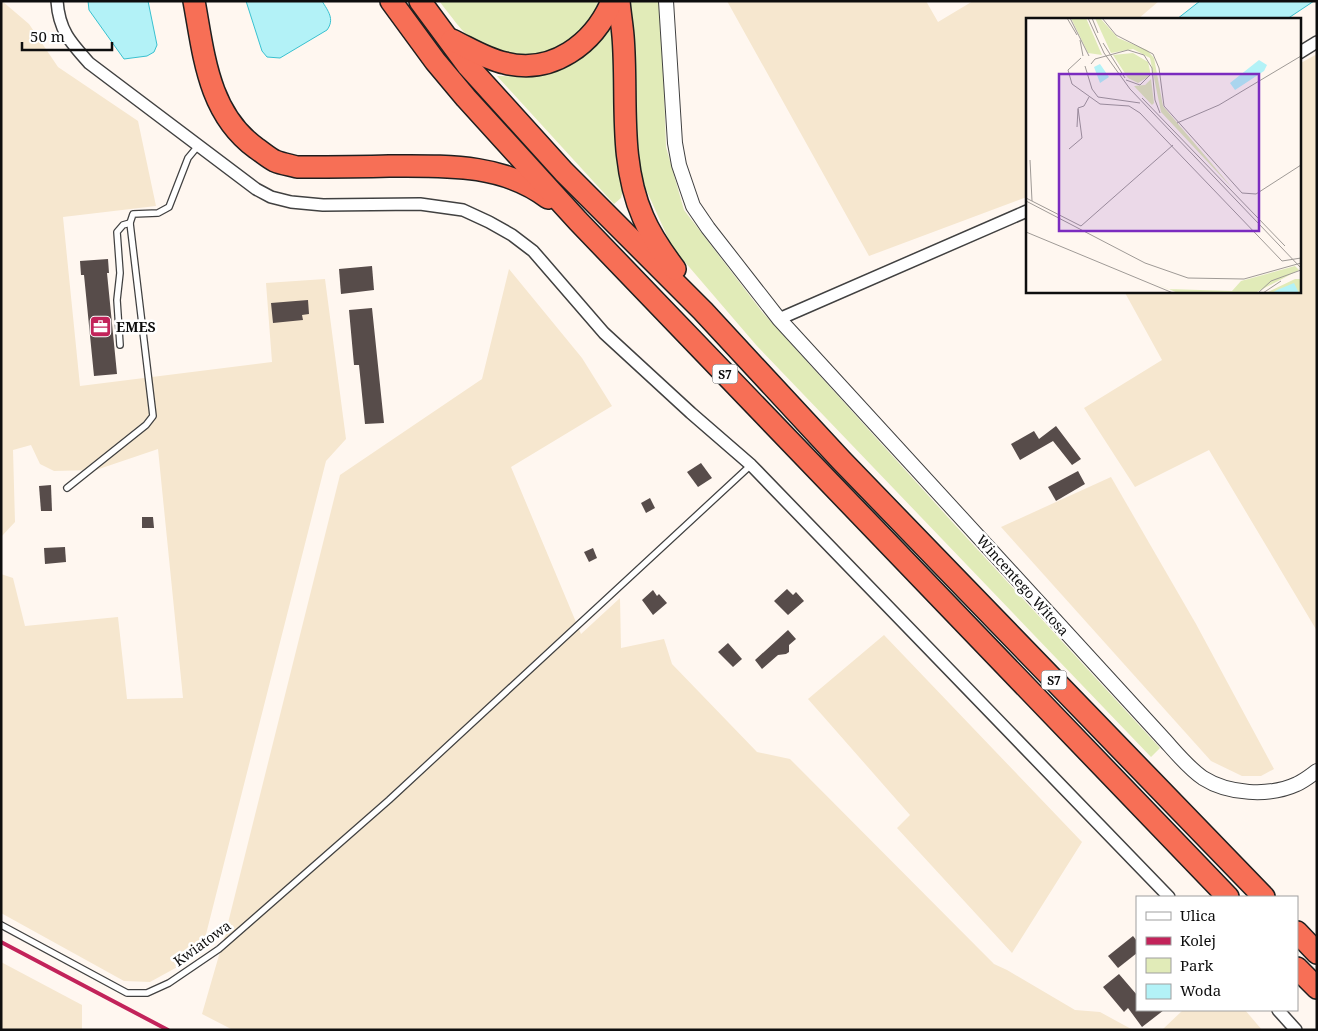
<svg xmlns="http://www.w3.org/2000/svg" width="1318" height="1031" font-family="'Noto Serif',serif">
  <rect width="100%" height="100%" fill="#fff7f0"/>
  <g fill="#f6e7cf">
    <path d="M2 1 29 24 58 67 138 121 156 206 63 217 80 386 272 362 266 283 325 279 346 439 326 461 201 954 150 982 124 981 1 913V574L13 578 25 626 118 617 127 699 183 698 158 449 96 470 54 471 40 464 31 445 13 450 15 522 1 537Z"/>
    <path d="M727 1H926L938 22 973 1H1159L1138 19H1027V197L869 256Z"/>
    <path d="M1317 54V631L1209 450 1135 487 1084 408 1162 360 1124 291H1299V64Z"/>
    <path d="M509 269 582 358 612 406 511 467 581 634 620 598 621 648 664 639 672 664 757 752 790 759 994 964 1007 970 1075 1010 1100 1012 1133 1030H233L202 1014 226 931 340 475 482 379Z"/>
    <path d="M1111 477 1196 624 1274 769 1261 776H1242L1211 761 1001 527Z"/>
    <path d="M884 635 1082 842 1012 953 897 828 910 815 808 699Z"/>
    <path d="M1 962 82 1005V1030H1Z"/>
    <path d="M1183 1010H1245L1262 1030H1162Z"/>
  </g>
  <g fill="#e1ebb8">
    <path d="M439 1H598C594 30 550 57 522 56 509 56 493 51 481 46 466 39 450 14 439 1Z"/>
    <path d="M631 1H661L666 147 684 210 763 313 955 525 1160 748 1151 757 757 346 672 247 645 187 639 164 634 132Z"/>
    <path d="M608 30 615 33 623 189 621 198 614 204 497 76C529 77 561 74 587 54 595 47 601 38 608 30Z"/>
  </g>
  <g fill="#b3f2f7" stroke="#39c1d0">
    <path d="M88 1H148L157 45 154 52 147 56 124 59 89 10Z"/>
    <path d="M246 1H322C328 11 335 19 327 30L280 58 267 57 262 51Z"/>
    <path d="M1200 1H1314L1287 19H1177Z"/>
  </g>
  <g fill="#574c4a">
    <path d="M108 259 109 273H107L117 374 94 376 84 275H81L80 261Z"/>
    <path d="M372 266 374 290 341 294 339 269Z"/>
    <path d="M308 300 309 314 302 315 303 320 273 323 271 303Z"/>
    <path d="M372 308 384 423 365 424 359 365H354L349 310Z"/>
    <path d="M1056 426 1081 459 1072 465 1053 441 1020 460 1011 444 1034 431 1039 439Z"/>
    <path d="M701 463 712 478 698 487 687 472Z"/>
    <path d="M1078 471 1085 484 1056 501 1048 487Z"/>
    <path d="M51 485 52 511H41L39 486Z"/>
    <path d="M650 498 655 508 646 513 641 503Z"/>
    <path d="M142 517H153L154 528H142Z"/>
    <path d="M65 547 66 562 45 564 44 548Z"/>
    <path d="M593 548 597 558 589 562 584 552Z"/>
    <path d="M787 589 793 595 796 592 804 601 788 615 774 601Z"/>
    <path d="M653 590 657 596 659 594 667 603 653 615 642 600Z"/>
    <path d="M788 630 796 639 789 645V652L786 654 778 655 762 669 755 660Z"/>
    <path d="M728 643 742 659 733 667 718 652Z"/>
    <path d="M1133 936 1137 941V953L1118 968 1108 956Z"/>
    <path d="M1119 974 1137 995V1010H1164L1142 1027 1128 1008 1124 1012 1103 987Z"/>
  </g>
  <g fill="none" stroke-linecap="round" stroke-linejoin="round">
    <defs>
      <g id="service">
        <path d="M120 345 117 300 120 273 117 232 123 225 130 223"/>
        <path d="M67 488 146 425 153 416 130 223 133 214 158 213 169 207 188 158 198 146"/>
        <path d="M1 925 127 993H147L169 983 219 949 389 800 751 465"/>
      </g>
      <g id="minor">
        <path d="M57 1C59 30 70 42 89 63L256 189 271 197 291 202 323 205 420 204 463 210 489 222 512 235 533 251 604 333 691 413 751 465 1169 897"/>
        <path d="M1299 53 1317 42"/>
        <path d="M779 319 1027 211"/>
        <path d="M1278 1010 1296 1030"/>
      </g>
      <path id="tertiary" d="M666 1 675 143 679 165 693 206 708 228 779 319 1161 736C1174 750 1187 767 1203 778 1228 794 1269 797 1297 784 1304 781 1310 776 1317 771"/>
      <g id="motorway">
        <path d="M194 1C204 55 208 113 256 148 262 152 269 158 275 161 282 164 290 165 297 167 328 167 359 167 389 166 444 166 502 163 548 198"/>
        <path d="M391 1 435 61 466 98 578 221 1228 897"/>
        <path d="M420 1 468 66 564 172 703 311 841 460 1264 897"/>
        <path d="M619 1C620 13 622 24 623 36 628 96 618 160 643 217 651 236 663 253 675 269"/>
        <path d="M452 40C469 48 486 59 505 63 552 75 594 44 612 1"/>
        <path d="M1297 932 1317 953"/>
        <path d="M1297 968 1317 988"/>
      </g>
    </defs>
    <use href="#service" stroke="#414141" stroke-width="8"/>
    <use href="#minor" stroke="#414141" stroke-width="14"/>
    <use href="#tertiary" stroke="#414141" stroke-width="16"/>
    <use href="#motorway" stroke="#1f1f1f" stroke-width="24"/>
    <use href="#service" stroke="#fff" stroke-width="5.5"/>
    <use href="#minor" stroke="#fff" stroke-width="11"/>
    <use href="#tertiary" stroke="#fff" stroke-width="14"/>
    <use href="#motorway" stroke="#f76f56" stroke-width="21"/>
    <path stroke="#c2235a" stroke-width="4" d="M1 942 168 1030"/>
  </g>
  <defs>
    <symbol id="office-square" viewBox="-11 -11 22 22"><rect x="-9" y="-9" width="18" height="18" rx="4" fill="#c2235a" stroke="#fff"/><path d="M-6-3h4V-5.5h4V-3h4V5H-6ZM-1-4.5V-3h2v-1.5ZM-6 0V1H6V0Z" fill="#fff"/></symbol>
  </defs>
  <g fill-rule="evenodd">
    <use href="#office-square" x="88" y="314" width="25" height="25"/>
  </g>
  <g text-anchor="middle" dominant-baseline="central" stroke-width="5" stroke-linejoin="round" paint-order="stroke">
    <g fill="#fff" stroke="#565656" stroke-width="1">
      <rect x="712.5" y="364.5" width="25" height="19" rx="4"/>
      <rect x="1041.5" y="670.5" width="25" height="19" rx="4"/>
    </g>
    <g font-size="12" font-weight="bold" fill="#0e0e0e">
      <text x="725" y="374">S7</text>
      <text x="1054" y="680">S7</text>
    </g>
    <g font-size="14" font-weight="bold" fill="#0e0e0e" stroke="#fff" text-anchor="start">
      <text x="116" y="326">EMES</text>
    </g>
    <g font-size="14" fill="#0e0e0e" stroke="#fff">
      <text transform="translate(1023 585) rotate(48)">Wincentego Witosa</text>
      <text transform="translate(202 943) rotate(-36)">Kwiatowa</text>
    </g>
  </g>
  <g transform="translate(1026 18)">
    <rect width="275" height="275" fill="#fff7f0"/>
    <path d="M45 0H60L76 37 62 35ZM69 0H74L92 20 121 32 128 40 137 88 208 172 135 94 124 40 107 31 85 35ZM107 35 122 44 124 53V58L112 65 102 60 87 37ZM125 61 128 85 126 87 108 68 119 67ZM269 248 273 252 229 275H152L121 262 142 271 206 273 215 263ZM269 261H275V275H240Z" fill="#e1ebb8"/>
    <path d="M233 42 241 47 238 53 209 72 204 65ZM74 46 83 59 74 65 68 49ZM268 265 273 275H246L251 272Z" fill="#b3f2f7"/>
    <path fill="none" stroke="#9f9a96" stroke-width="1" d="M41 0 51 17M44 0 63 38M62 0 78 35 104 71 275 250M66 0 72 15M76 0 90 17 127 36 133 50 138 88 216 175 230 176 275 147M54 22 57 38M77 25 99 60M55 40 42 52 46 66 74 86 103 88 114 95 256 243 275 240M65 46 69 41 102 32 118 37 126 50 129 82 134 95M59 48 66 71 72 79 114 85M100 62 114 67 126 55M116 80 259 228M151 105 193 87 275 38M51 109 52 91M43 131 56 120 52 90 58 88 63 79M4 142 6 183M0 180 55 208 147 127M0 183 119 245 162 260 218 261 275 245M0 214 147 275M232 275 245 263 275 252M237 275 255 263"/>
    <path fill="#7b2cbf" fill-opacity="0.15" stroke="#7b2cbf" stroke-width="2.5" d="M33 56H233V213H33Z"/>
    <rect width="275" height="275" fill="none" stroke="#0e0e0e" stroke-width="2.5"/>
  </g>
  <rect width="1318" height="1031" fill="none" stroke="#0e0e0e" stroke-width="5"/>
  <rect x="1136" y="896" width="162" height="115" fill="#ffffff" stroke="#9f9f9f"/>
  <rect x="1146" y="912" width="25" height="8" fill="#ffffff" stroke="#9f9f9f"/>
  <text x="1180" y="921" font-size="15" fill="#0e0e0e">Ulica</text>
  <rect x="1146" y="937" width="25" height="8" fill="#c2235a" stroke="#9f9f9f"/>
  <text x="1180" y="946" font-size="15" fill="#0e0e0e">Kolej</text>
  <rect x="1146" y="958" width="25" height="15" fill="#e1ebb8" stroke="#9f9f9f"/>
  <text x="1180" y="971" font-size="15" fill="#0e0e0e">Park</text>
  <rect x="1146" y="984" width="25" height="15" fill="#b3f2f7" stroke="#9f9f9f"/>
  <text x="1180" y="996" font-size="15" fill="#0e0e0e">Woda</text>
  <path d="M22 42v8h90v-8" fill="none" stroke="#0e0e0e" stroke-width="2.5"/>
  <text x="30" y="42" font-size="15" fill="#0e0e0e" stroke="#ffffff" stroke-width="4" paint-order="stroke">50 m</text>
</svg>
